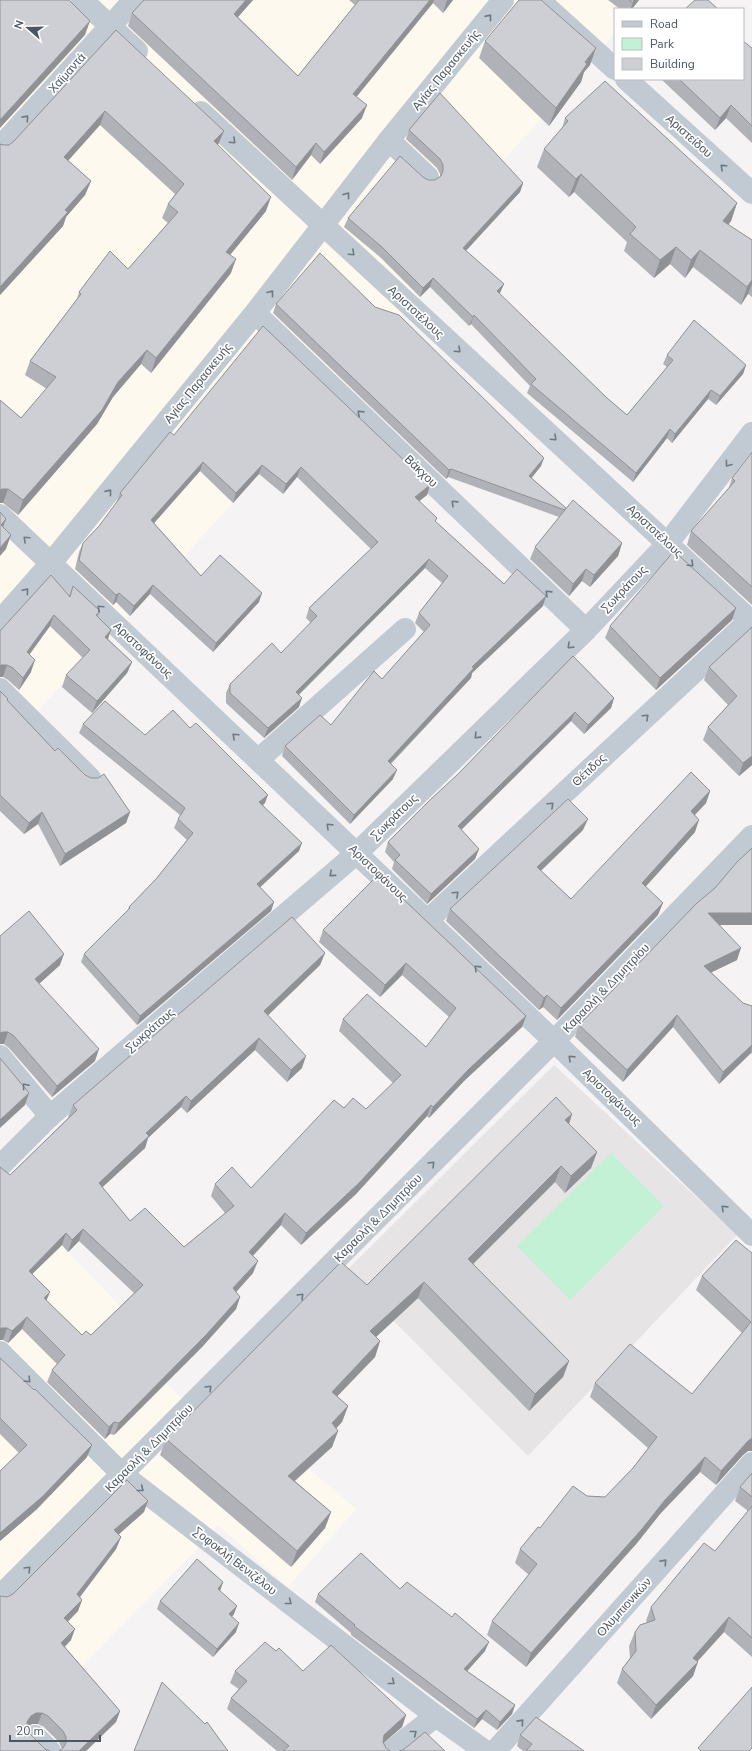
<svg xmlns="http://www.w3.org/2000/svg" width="752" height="1751" font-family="'Nunito Sans',sans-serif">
  <rect width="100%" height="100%" fill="#f5f3f3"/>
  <g fill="#fdf9ef">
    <path d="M0 0H639L632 9H615V32L578 79 497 167 503 210 476 242 395 323 389 353 259 474 129 617 19 729 0 743Z"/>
    <path d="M0 1181 124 1310 166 1383 197 1413 257 1424 356 1509 288 1587 218 1525 196 1550 0 1749Z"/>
  </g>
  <path fill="#e6e4e5" d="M554 1065 737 1235 528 1456 345 1272Z"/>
  <path fill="#c3f1d5" d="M611 1153 664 1206 570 1300 517 1246Z"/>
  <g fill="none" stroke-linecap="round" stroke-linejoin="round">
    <g stroke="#c1cad2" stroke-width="22">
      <path d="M82 0 137 51"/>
      <path d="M539 0 615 69"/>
      <path d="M626 79 752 193"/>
      <path d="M201 112 752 622"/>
      <path d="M389 140 428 177"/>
      <path d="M0 147 134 0"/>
      <path d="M255 313 586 630"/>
      <path d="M0 515 554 1041 752 1235"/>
      <path d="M0 621 51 563 255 313 389 140 503 0"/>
      <path d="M0 689 90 778"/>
      <path d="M259 759 405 629"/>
      <path d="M428 920 750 620"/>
      <path d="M0 1056 50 1116"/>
      <path d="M0 1166 50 1116 357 853 586 630 668 543 752 433"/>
      <path d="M0 1352 123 1475 436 1716 485 1751"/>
      <path d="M0 1596 554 1041 752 836"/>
      <path d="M35 1736 50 1751"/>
      <path d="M391 1751 436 1716"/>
      <path d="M495 1751 752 1463"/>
    </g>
  </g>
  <g fill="#b0b2b7" fill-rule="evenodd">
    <path d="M144 0H253L238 17 298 76 355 5 349 0H453L443 13 433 3 356 97 362 118 320 164 311 155 292 180 128 26 132 13Z"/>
    <path d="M608 0H639L632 9H620Z"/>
    <path d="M116 30 218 145 266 211 230 255 231 273 151 373 141 364 113 397 97 424 18 515 3 503H0V400L21 418 47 389 25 375 30 361 77 299 79 292 128 269 168 223 162 218 168 204 175 194 100 125 68 160 91 181 85 195 66 217 63 226 0 295V144L3 145H9L14 141Z"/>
    <path d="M485 41 590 65 584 72 581 82 549 126 479 58Z"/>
    <path d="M752 48V143L726 118 715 130 661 79H743Z"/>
    <path d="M565 118 737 203 731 221 728 225 752 240V297L748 294 741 305 693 267 685 278 670 264 654 278 624 251 627 242 574 192 569 197 537 167 544 149 562 129Z"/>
    <path d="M409 130 523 183 520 192 466 251 504 284 499 294 607 398 627 415 667 367 663 364 667 355 746 365 743 374 716 405 708 399 672 443 667 438 633 482 527 393 530 386 471 324 469 326 430 287 420 297 380 257 344 227 348 218 423 177 428 180H435L440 177V174L437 168 406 139Z"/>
    <path d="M276 304 375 307 541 466 531 478 566 508 622 543 618 556 590 587 582 581 569 596 530 559 535 547 559 517 448 477 446 479 273 313Z"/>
    <path d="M174 435 430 485 427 495 419 501 436 522 504 584 543 606 472 673 471 678 391 764 393 779 350 824 282 756 285 746 331 725 382 679 424 632 415 623 419 613 442 583 425 568 299 695V707L264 738 226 703V693L230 684 281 653 311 623 306 618 309 608 371 549 297 477 283 494 259 474 233 503 200 471 154 523 201 576 259 602 213 652 150 594 130 616 116 602 113 605 75 569 79 552 83 543 99 526 116 503 120 493Z"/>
    <path d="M752 452V605L687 545 691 531 728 490 732 478Z"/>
    <path d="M73 586 100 611 98 617 108 639 132 662 127 673 92 713 62 687 66 675 83 658 50 626 30 654 31 672 19 690 8 680 3 677 0 631 69 596Z"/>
    <path d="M736 608 732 620 656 690 605 638 610 626Z"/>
    <path d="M752 627V765L739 776 703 740 708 727 728 705 704 680 709 667Z"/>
    <path d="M573 656 614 698 611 708 584 734 571 721 461 830 479 849 475 859 427 904 392 869 394 862 385 852 388 842 457 775Z"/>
    <path d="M0 691 7 700 55 751 130 812 126 823 60 866 38 824 24 834 0 811Z"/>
    <path d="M83 724 145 735 265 803 263 805 299 851 260 887 274 902 271 911 137 1025 81 962 84 954 127 911 129 907 156 879 187 840 174 828 178 819 180 815 79 733Z"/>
    <path d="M710 791 706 803 695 815V832L646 886 658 915 557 1020 543 1007 539 1010 446 921 450 909 583 830 541 871 571 899Z"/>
    <path d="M752 848V925H720L737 960 711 972 743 1003 752 1006V1054L751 1053 719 1084 673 1027 623 1082 575 1037 579 1025 715 888Z"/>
    <path d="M378 875 526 1016 522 1027 464 1081 429 1118 427 1116 356 1194 301 1245 281 1225 253 1256V1273L236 1292 240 1297 236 1309 202 1347 114 1435 110 1434 105 1439 47 1382 52 1370 57 1364 22 1329 8 1343 3 1340H0L10 1175 69 1117H68L73 1105 325 953 320 965 268 1015 302 1068 287 1082 255 1050 187 1113 181 1107 148 1138 145 1148 102 1187 130 1221 184 1247 225 1213 211 1196 215 1184 251 1188 344 1108 366 1109 393 1083 339 1031 343 1019 426 1047 449 1017 402 975 380 997 319 942 323 930ZM79 1241 134 1293 91 1335H82L46 1300 32 1274 62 1245 68 1252Z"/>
    <path d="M0 936 60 965 39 984 95 1061 52 1097 9 1048 4 1044H0Z"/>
    <path d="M572 1114 569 1124 597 1152 591 1168 565 1193 555 1182 473 1264 569 1361 563 1377 529 1411 418 1298 376 1337 380 1341 375 1357 337 1396 348 1406 342 1422 336 1428 338 1431 332 1447 295 1481 331 1512 325 1528 291 1567 160 1455 166 1439 367 1285Z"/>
    <path d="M752 1253V1451H748L743 1455 716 1485 700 1472 660 1514 637 1543 526 1667 487 1635 492 1621 529 1575 515 1563 520 1549 540 1528 587 1496 605 1497 633 1468 648 1448 590 1397 595 1383 692 1394 742 1333 696 1290 702 1276Z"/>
    <path d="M0 1358 87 1457 37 1509 0 1541V1471L19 1453 0 1434Z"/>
    <path d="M752 1473V1657L724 1632 697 1661 693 1676 651 1719 617 1683 622 1669 630 1658 629 1646 635 1632 647 1622 646 1621 651 1607 715 1551 748 1511 735 1501 740 1487Z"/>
    <path d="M144 1512 118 1535 121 1537 116 1549 80 1597 82 1600 78 1611 68 1622 71 1640 65 1647 120 1711 116 1722 86 1751H59L62 1749 59 1742 44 1727 38 1724H32L27 1727 0 1751 7 1597Z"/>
    <path d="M223 1582 220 1591 234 1614 232 1617 236 1632 213 1657 157 1609 160 1601Z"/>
    <path d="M400 1589 485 1651 467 1671 515 1705 512 1714 497 1730 482 1719 474 1728 351 1635V1633L315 1602 318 1594Z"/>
    <path d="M276 1651 303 1671 406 1715 402 1727 383 1743 386 1748 390 1751H277L227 1709 231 1698 239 1689 230 1683 235 1671Z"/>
    <path d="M520 1735 584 1751H523L517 1746Z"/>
  </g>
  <g fill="#909195">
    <path d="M246 0H253L230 26 234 14Z"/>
    <path d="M430 0H434L433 3 349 106 353 94Z"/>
    <path d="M447 0H453L443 13Z"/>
    <path d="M634 0H639L632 9H630L633 3Z"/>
    <path d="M90 21 85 35 0 128V120Z"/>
    <path d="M596 48 590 65 584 72 581 82 549 126 556 108 585 62Z"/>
    <path d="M367 105 362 118 320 164 324 152Z"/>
    <path d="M731 105 726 118 715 130 720 118Z"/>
    <path d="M105 111 100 125 59 171 64 157Z"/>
    <path d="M224 131 218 145 214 141Z"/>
    <path d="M316 143 311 155 292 180 296 167Z"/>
    <path d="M581 174 574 192 569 197 576 179Z"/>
    <path d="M91 181 85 195 66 217 63 226 0 295V287L65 210Z"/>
    <path d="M523 183 520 192 460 257 463 248Z"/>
    <path d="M271 197 266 211 221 266 226 252Z"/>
    <path d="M737 203 731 221 716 239 723 221Z"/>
    <path d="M676 247 670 264 654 278 660 260Z"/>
    <path d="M700 250 693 267 685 278 691 260Z"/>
    <path d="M236 259 231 273 151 373 156 358Z"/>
    <path d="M433 278 430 287 420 297 423 288Z"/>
    <path d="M752 280V284L748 294 741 305 747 287Z"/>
    <path d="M504 284 500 293 493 300 497 291Z"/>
    <path d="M474 315 471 324 469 326 473 317Z"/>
    <path d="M147 350 141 364 113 397 97 424 18 515 23 500 118 382Z"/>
    <path d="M746 365 743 374 716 405 720 396Z"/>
    <path d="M711 390 708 399 672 443 675 434Z"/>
    <path d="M670 429 667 438 633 482 636 473Z"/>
    <path d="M544 458 541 466 526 485 529 476Z"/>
    <path d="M203 462 200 471 148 530 151 520Z"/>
    <path d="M262 465 259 474 233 503 236 493Z"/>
    <path d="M301 467 297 477 283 494 286 484Z"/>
    <path d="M451 469 448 477 446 479 449 470Z"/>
    <path d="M430 485 427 495 412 507 415 497Z"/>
    <path d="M2 489H8L3 503H0V490Z"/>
    <path d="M6 519 1 533V525Z"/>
    <path d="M11 535 6 549 0 556V548Z"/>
    <path d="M622 543 618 556 590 587 594 575Z"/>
    <path d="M429 559 425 568 292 701 296 692Z"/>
    <path d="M586 569 582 581 569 596 573 584Z"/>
    <path d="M153 585 150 594 130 616 134 606Z"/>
    <path d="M119 593 116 602 113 605 116 595Z"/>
    <path d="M262 593 259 602 213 652 216 643Z"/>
    <path d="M546 596 543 606 472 673 471 678 384 770 388 761 472 667Z"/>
    <path d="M736 608 732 620 656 690 660 678Z"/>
    <path d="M54 615 50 626 23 663 27 652Z"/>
    <path d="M111 630 107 642 105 637Z"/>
    <path d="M35 660 31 672 19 690 23 678Z"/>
    <path d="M132 662 127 673 92 713 97 701Z"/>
    <path d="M1 665H7L3 677H0V666Z"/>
    <path d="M302 698 299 707 264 738 268 728Z"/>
    <path d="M614 698 611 708 584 734 588 725Z"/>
    <path d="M575 712 571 721 455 836 458 826Z"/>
    <path d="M752 756V765L739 776 743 763Z"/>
    <path d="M397 770 393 779 350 824 354 815Z"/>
    <path d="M710 791 706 803 687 823 691 811Z"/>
    <path d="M268 795 265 803 256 811 259 802Z"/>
    <path d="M42 812 38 824 24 834 29 823Z"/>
    <path d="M130 812 126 823 60 866 65 854Z"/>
    <path d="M588 819 583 830 532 879 537 867Z"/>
    <path d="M699 820 695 832 638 895 642 883Z"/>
    <path d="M302 843 299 851 254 893 257 884Z"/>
    <path d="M479 849 475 859 427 904 431 894Z"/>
    <path d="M274 902 271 911 137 1025 140 1016Z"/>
    <path d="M663 903 658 915 557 1020 561 1008Z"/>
    <path d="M708 913H752V925H704Z"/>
    <path d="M741 948 737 960 700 978 704 966Z"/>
    <path d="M325 953 320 965 260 1023 264 1011Z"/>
    <path d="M64 954 60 965 31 991 35 979Z"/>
    <path d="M406 963 402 975 380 997 385 985Z"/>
    <path d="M547 995 543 1007 539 1010 544 998Z"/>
    <path d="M677 1015 673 1027 623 1082 627 1070Z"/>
    <path d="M526 1016 522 1027 464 1081 429 1118 433 1107 469 1069Z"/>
    <path d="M3 1032H8L4 1044H0V1033Z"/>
    <path d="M259 1038 255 1050 187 1113 191 1101Z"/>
    <path d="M752 1045 751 1053 719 1084 723 1072Z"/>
    <path d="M99 1049 95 1061 52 1097 57 1086Z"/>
    <path d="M306 1056 302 1068 287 1082 291 1070Z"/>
    <path d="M29 1093 25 1105 0 1128V1120Z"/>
    <path d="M186 1096 181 1107 148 1138 145 1148 94 1195 99 1183 146 1133Z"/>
    <path d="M431 1105 427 1116 356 1194 301 1245 306 1233Z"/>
    <path d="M572 1114 567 1130 565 1120Z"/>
    <path d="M597 1152 591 1168 565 1193 571 1176Z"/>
    <path d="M561 1166 555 1182 462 1275 468 1259Z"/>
    <path d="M285 1213 281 1225 245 1264 249 1252Z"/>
    <path d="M83 1229 79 1241 68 1252 72 1240Z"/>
    <path d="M66 1233 62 1245 24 1282 29 1271Z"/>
    <path d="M258 1261 253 1273 229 1300 233 1288Z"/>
    <path d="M424 1282 418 1298 364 1348 370 1331Z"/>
    <path d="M50 1292 45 1304 44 1298Z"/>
    <path d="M240 1297 236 1309 202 1347 114 1435 119 1423Z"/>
    <path d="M27 1317 22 1329 8 1343 12 1331Z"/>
    <path d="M1 1328H7L3 1340H0V1329Z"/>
    <path d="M380 1341 375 1357 326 1408 332 1392Z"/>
    <path d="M569 1361 563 1377 529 1411 535 1394Z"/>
    <path d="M348 1406 342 1422 326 1439 332 1423Z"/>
    <path d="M114 1422 110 1434 105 1439 109 1427Z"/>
    <path d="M338 1431 332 1447 282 1492 288 1476Z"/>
    <path d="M752 1438V1451H748L743 1455 716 1485 721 1471 748 1441Z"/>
    <path d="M92 1445 87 1457 37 1509 0 1541V1533Z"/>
    <path d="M705 1457 700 1472 660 1514 637 1543 526 1667 531 1653 665 1500Z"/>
    <path d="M148 1501 144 1512 110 1542 114 1530Z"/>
    <path d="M331 1512 325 1528 291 1567 297 1551Z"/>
    <path d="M121 1537 116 1549 73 1606 77 1594Z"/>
    <path d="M223 1582 220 1591 218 1589Z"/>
    <path d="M82 1600 78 1611 60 1629 64 1618Z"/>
    <path d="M237 1606 234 1614 226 1623 229 1614Z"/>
    <path d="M729 1617 724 1632 688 1672 693 1658Z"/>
    <path d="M239 1623 236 1632 213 1657 217 1649Z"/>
    <path d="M75 1629 71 1640 57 1654 61 1643Z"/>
    <path d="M489 1642 485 1651 461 1678 464 1669Z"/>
    <path d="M698 1662 693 1676 651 1719 656 1705Z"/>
    <path d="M515 1705 512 1714 497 1730 500 1722Z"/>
    <path d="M486 1710 482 1719 474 1728 477 1719Z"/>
    <path d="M120 1711 116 1722 86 1751H79Z"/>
    <path d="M36 1713H42L38 1724H32L26 1727 27 1722 31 1716Z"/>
    <path d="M406 1715 402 1727 380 1746 384 1735Z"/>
  </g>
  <g fill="#cdcfd5" stroke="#909195" fill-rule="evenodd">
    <path d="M0 0H69L90 21 0 120Z"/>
    <path d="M144 0H246L234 14 298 76 359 0H430L353 94 367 105 324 152 316 143 296 167 132 13Z"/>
    <path d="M519 0H541L596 48 585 62 587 64 556 108 485 41Z"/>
    <path d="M629 0H634L633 3Z"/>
    <path d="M695 0H708L718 9H685Z"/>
    <path d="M116 30 224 131 214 141 271 197 226 252 236 259 156 358 147 350 118 382 102 410 23 500 8 489H2L0 490V400L21 418 56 377 30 361 81 294 79 292 110 251 128 269 178 212 168 204 184 184 105 111 64 157 91 181 65 210 68 212 0 287V144L3 145H9L14 141Z"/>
    <path d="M743 41 752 48V126L731 105 720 118 679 79H743Z"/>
    <path d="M605 81 737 203 723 221 752 240V280L747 287 700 250 691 260 676 247 660 260 630 234 636 227 581 174 576 179 544 149 568 121 565 118Z"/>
    <path d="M440 93 523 183 463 248 504 284 497 291 607 398 627 415 673 360 667 355 694 320 746 365 720 396 711 390 675 434 670 429 636 473 531 384 536 379 474 315 473 317 433 278 423 288 383 248 348 218 400 156 423 177 428 180H435L441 176 443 171V165L440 159 409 130Z"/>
    <path d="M320 253 375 307 399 315 544 458 529 476 566 508 565 510 451 469 449 470 276 304Z"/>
    <path d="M263 326 430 485 415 497 437 518 435 521 504 584 517 569 546 596 472 667 474 668 388 761 397 770 354 815 285 746 320 715 331 725 374 671 382 679 430 625 419 613 448 576 429 559 296 692 302 698 268 728 230 693V684L272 643 281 653 317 616 309 608 378 542 301 467 286 484 262 465 236 493 203 462 151 520 201 576 220 555 262 593 216 643 153 585 134 606 119 593 116 595 79 560 83 543 99 526 122 495 120 493 170 432 174 435Z"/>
    <path d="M752 452V587L691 531 735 481 732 478Z"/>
    <path d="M573 500 622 543 594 575 586 569 573 584 535 547Z"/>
    <path d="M0 512 6 519 1 525 11 535 0 548Z"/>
    <path d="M674 551 736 608 660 678 610 626Z"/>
    <path d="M51 575 70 597 73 586 100 611 96 615 111 630 105 637 132 662 97 701 66 675 90 650 54 615 27 652 35 660 23 678 13 668 7 665H1L0 666V631Z"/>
    <path d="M752 627V756L743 763 708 727 737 696 709 667Z"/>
    <path d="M573 656 614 698 588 725 575 712 458 826 479 849 431 894 395 860 400 855 388 842 431 799 457 775Z"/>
    <path d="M0 691 8 699 7 700 55 751 58 748 85 775 91 778H98L104 774 130 812 65 854 42 812 29 823 0 795Z"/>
    <path d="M105 701 145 735 173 710 190 728 196 723 268 795 259 802 302 843 257 884 274 902 140 1016 84 954 130 908 129 907 156 879 193 833 178 819 185 808 83 724Z"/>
    <path d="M691 772 710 791 691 811 699 820 642 883 663 903 561 1008 547 995 544 998 450 909 568 799 588 819 537 867 571 899Z"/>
    <path d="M752 848V913H708L741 948 704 966 743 1003 752 1006V1045L723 1072 677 1015 627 1070 579 1025 697 903 715 888 737 862Z"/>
    <path d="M378 875 526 1016 469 1069 433 1107 431 1105 360 1182 306 1233 285 1213 249 1252 258 1261 233 1288 240 1297 206 1335 119 1423 114 1422 109 1427 52 1370 65 1355 27 1317 12 1331 7 1328H1L0 1329V1167L10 1175 77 1110 73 1105 292 917 325 953 264 1011 306 1056 291 1070 259 1038 191 1101 186 1096 146 1133 149 1136 99 1183 130 1221 145 1208 184 1247 234 1206 215 1184 232 1167 251 1188 334 1100 344 1108 353 1098 366 1109 401 1075 343 1019 367 994 426 1047 456 1008 406 963 385 985 323 930ZM83 1229 143 1285 91 1335 86 1331 82 1335 44 1298 50 1292 29 1271 66 1233 72 1240Z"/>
    <path d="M29 911 64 954 35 979 99 1049 57 1086 14 1036 8 1032H3L0 1033V936Z"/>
    <path d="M0 1058 29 1093 0 1120Z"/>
    <path d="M556 1097 572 1114 565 1120 597 1152 571 1176 561 1166 468 1259 569 1361 535 1394 424 1282 370 1331 380 1341 332 1392 348 1406 332 1423 338 1431 288 1476 331 1512 297 1551 166 1439 341 1262 367 1285Z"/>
    <path d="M736 1240 752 1253V1438L748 1441 721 1471 705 1457 665 1500 642 1529 531 1653 492 1621 537 1564 520 1549 538 1527 540 1528 573 1486 587 1496 605 1497 633 1468 657 1437 595 1383 630 1344 692 1394 751 1322 702 1276Z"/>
    <path d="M0 1358 34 1390 35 1389 92 1445 42 1497 0 1533V1471L27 1445 0 1418Z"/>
    <path d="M752 1473V1497L740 1487Z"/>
    <path d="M127 1480 148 1501 114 1530 121 1537 77 1594 82 1600 64 1618 75 1629 61 1643 120 1711 79 1751H59L63 1748 66 1743V1737L63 1731 48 1716 42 1713H36L31 1716 27 1722V1728L30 1734 45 1749 50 1751H0V1596L7 1597 13 1594Z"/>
    <path d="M752 1506V1638L729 1617 693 1658 698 1662 656 1705 622 1669 636 1651 635 1632 640 1625 655 1620 651 1607 704 1543 715 1551Z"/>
    <path d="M361 1553 400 1589 407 1582 452 1617 455 1613 489 1642 464 1669 515 1705 500 1722 486 1710 477 1719 354 1626 355 1625 318 1594Z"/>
    <path d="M197 1559 223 1582 218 1589 237 1606 229 1614 239 1623 217 1649 160 1601Z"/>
    <path d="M265 1642 276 1651 279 1648 303 1671 331 1645 406 1715 384 1735 383 1742 386 1748 390 1751H283L289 1746 231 1698 247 1681 235 1671Z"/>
    <path d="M162 1682 205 1724 207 1722 228 1751H134Z"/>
    <path d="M752 1687V1748L749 1751H701L698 1748Z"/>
    <path d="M536 1717 584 1751H526L532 1744 520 1735Z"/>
    <path d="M425 1732 445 1751H399L403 1750Z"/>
  </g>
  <defs><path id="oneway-chevron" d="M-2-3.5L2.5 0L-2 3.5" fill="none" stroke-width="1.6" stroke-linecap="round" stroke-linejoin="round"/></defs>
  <g stroke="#6e7983">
    <use href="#oneway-chevron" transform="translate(489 17) rotate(-51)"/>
    <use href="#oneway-chevron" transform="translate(26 118) rotate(-48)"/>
    <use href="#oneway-chevron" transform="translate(233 141) rotate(43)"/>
    <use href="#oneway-chevron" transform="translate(723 167) rotate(-138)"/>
    <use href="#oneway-chevron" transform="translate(347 195) rotate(-53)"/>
    <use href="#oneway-chevron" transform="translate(352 253) rotate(43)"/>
    <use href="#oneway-chevron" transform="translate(271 293) rotate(-52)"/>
    <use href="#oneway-chevron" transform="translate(458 350) rotate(43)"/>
    <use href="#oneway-chevron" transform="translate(360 413) rotate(-136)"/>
    <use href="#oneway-chevron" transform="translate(554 438) rotate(43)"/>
    <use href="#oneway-chevron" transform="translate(728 464) rotate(127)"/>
    <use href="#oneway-chevron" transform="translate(109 492) rotate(-51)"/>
    <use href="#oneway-chevron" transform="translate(454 503) rotate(-136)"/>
    <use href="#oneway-chevron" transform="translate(26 539) rotate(-137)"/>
    <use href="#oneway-chevron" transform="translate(691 564) rotate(43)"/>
    <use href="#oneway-chevron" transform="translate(26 591) rotate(-49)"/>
    <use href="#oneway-chevron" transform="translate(548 593) rotate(-136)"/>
    <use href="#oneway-chevron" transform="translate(100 608) rotate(-137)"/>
    <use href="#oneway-chevron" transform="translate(570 646) rotate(136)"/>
    <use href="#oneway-chevron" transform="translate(646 717) rotate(-43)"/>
    <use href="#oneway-chevron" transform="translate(235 736) rotate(-137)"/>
    <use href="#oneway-chevron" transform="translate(477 736) rotate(136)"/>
    <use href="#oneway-chevron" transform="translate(551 805) rotate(-43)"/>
    <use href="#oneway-chevron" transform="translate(329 826) rotate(-136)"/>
    <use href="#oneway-chevron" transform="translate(332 874) rotate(139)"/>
    <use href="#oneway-chevron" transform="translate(456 894) rotate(-43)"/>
    <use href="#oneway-chevron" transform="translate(477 968) rotate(-136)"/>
    <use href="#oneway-chevron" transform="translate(571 1058) rotate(-136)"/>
    <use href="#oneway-chevron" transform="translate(25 1086) rotate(-130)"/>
    <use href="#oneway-chevron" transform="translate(432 1164) rotate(-45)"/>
    <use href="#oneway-chevron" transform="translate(724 1208) rotate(-136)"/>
    <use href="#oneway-chevron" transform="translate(301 1296) rotate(-45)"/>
    <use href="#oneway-chevron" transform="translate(28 1380) rotate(45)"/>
    <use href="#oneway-chevron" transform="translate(209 1388) rotate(-45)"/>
    <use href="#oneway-chevron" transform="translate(141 1489) rotate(38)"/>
    <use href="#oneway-chevron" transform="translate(664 1562) rotate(-48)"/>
    <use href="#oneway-chevron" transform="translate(28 1569) rotate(-45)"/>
    <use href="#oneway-chevron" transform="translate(289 1602) rotate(38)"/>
    <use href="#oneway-chevron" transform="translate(392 1682) rotate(38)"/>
    <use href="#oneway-chevron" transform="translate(521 1722) rotate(-48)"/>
    <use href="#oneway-chevron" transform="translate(414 1733) rotate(-38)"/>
  </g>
  <g text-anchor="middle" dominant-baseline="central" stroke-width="3.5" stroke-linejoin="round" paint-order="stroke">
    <g font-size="12" fill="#4a5661" stroke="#fff">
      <text transform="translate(446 70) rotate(-51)">Αγίας Παρασκευής</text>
      <text transform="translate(67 73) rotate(-48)">Χαϊμαντά</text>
      <text transform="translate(689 136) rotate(42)">Αριστείδου</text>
      <text transform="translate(416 312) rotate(43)">Αριστοτέλους</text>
      <text transform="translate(198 383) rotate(-51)">Αγίας Παρασκευής</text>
      <text transform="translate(421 471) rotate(44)">Βάκχου</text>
      <text transform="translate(655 531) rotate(43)">Αριστοτέλους</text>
      <text transform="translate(624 589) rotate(-46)">Σωκράτους</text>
      <text transform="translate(143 650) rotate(43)">Αριστοφάνους</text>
      <text transform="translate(589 770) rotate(-43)">Θέτιδος</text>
      <text transform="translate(394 817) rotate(-44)">Σωκράτους</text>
      <text transform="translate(378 873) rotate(44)">Αριστοφάνους</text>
      <text transform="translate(606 988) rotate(-46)">Καραολή &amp; Δημητρίου</text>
      <text transform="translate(150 1030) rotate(-41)">Σωκράτους</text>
      <text transform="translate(612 1097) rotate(44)">Αριστοφάνους</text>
      <text transform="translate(378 1218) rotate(-45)">Καραολή &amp; Δημητρίου</text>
      <text transform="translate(149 1448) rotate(-45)">Καραολή &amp; Δημητρίου</text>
      <text transform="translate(235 1561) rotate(38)">Σοφοκλή Βενιζέλου</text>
      <text transform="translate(624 1607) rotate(-48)">Ολυμπιονικών</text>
    </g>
  </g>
  <rect x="614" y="8" width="130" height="72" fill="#ffffff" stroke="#b7bbc0"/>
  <rect x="622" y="21" width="20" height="6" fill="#c1cad2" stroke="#b7bbc0"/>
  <text x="650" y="28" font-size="12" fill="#4a5661">Road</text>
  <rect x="622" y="38" width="20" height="12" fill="#c3f1d5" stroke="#b7bbc0"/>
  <text x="650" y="48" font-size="12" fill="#4a5661">Park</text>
  <rect x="622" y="58" width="20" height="12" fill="#cdcfd5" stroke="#b7bbc0"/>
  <text x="650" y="68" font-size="12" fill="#4a5661">Building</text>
  <g transform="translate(28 28) rotate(290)" stroke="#ffffff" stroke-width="3" paint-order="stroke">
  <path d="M0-3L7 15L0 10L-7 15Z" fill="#4a5661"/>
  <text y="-6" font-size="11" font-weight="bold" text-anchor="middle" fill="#4a5661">N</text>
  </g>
  <path d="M10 1735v6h90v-6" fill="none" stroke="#4a5661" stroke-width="2"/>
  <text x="16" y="1735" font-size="12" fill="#4a5661" stroke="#ffffff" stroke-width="3" paint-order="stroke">20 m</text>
</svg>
